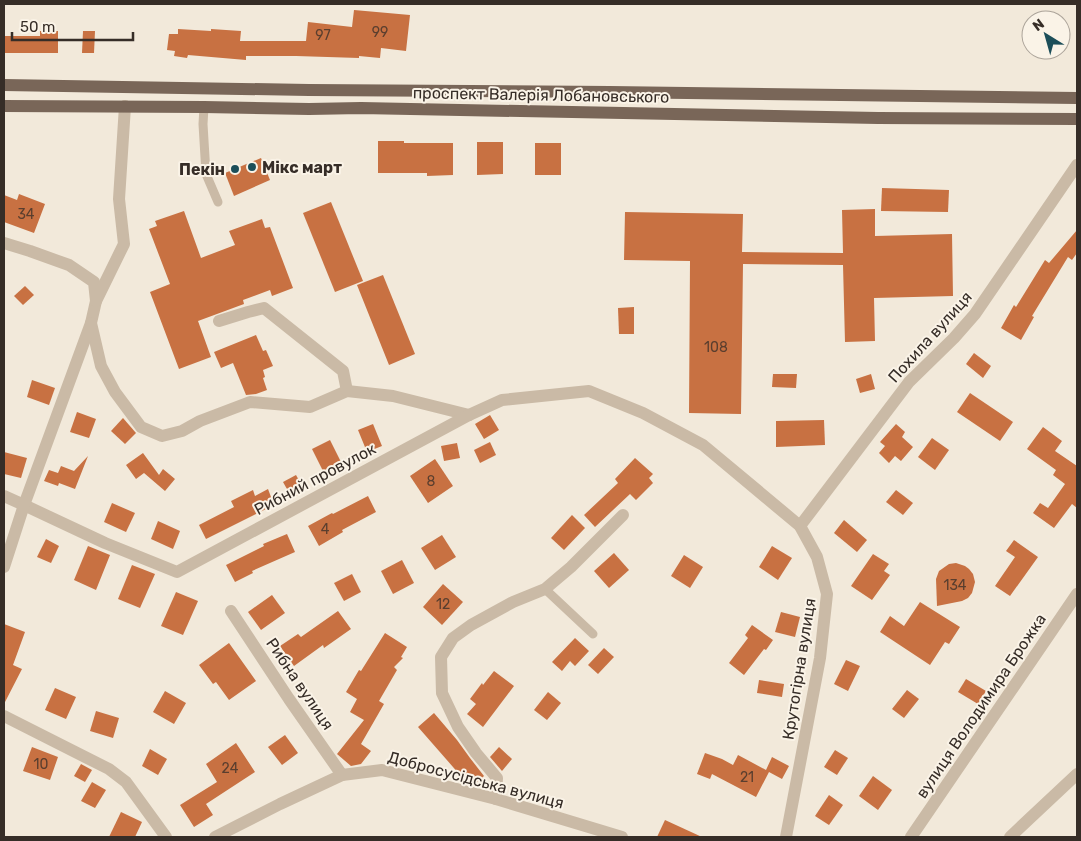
<svg xmlns="http://www.w3.org/2000/svg" width="1081" height="841" font-family="Rubik,sans-serif">
  <rect width="100%" height="100%" fill="#f2e9da"/>
  <g fill="#c87142">
    <path d="M354 10 410 15 406 51 381 48 380 58 359 56V58L296 56H246V60L188 55 187 58 174 56 175 51 167 50 169 34H178V29L211 31V29L241 31 240 41H306L308 22 352 27Z"/>
    <path d="M40 31H58V53H4V36H40Z"/>
    <path d="M83 31H95L94 53H82Z"/>
    <path d="M378 141H404V143H453V175L427 176V173H378Z"/>
    <path d="M477 142H503V174L477 175Z"/>
    <rect x="535" y="143" width="26" height="32"/>
    <path d="M261 158 270 180 234 196 225 173Z"/>
    <path d="M882 188 949 190 948 212 881 211Z"/>
    <path d="M19 194 45 204 34 233 4 222V195L17 200Z"/>
    <path d="M331 202 363 281 335 292 303 213Z"/>
    <path d="M875 209V236L952 234 953 296 874 298 875 341 845 342 843 265 743 264 741 414 689 413 690 261 624 260 625 212 743 214 742 252 843 253 842 210Z"/>
    <path d="M184 211 201 258 235 245 229 231 262 219 265 228 270 227 293 288 272 296 270 290 243 300 244 304 198 321 211 357 179 369 150 292 170 284 149 229 157 226 155 221Z"/>
    <path d="M1077 230V253L1072 260 1068 257 1032 316 1034 317 1021 340 1001 328 1014 305 1016 307 1045 260 1049 263Z"/>
    <path d="M383 275 415 354 389 365 357 285Z"/>
    <path d="M25 286 34 295 23 305 14 296Z"/>
    <path d="M634 307V334H619L618 308Z"/>
    <path d="M256 335 263 351 266 350 273 366 263 370 265 377 263 378 267 390 256 394 246 395 233 363 221 368 214 352Z"/>
    <path d="M974 353 991 366 983 378 966 364Z"/>
    <path d="M773 374H797L796 388 772 387Z"/>
    <path d="M871 374 875 389 860 393 856 379Z"/>
    <path d="M32 380 55 388 49 405 27 397Z"/>
    <path d="M970 393 1013 422 1000 441 957 412Z"/>
    <path d="M77 412 96 419 89 438 70 432Z"/>
    <path d="M490 415 499 430 484 439 475 424Z"/>
    <path d="M123 418 136 433 125 444 111 431Z"/>
    <path d="M824 420 825 445 776 447V421Z"/>
    <path d="M373 424 382 446 367 452 358 430Z"/>
    <path d="M896 424 905 432 902 437 913 447 901 461 895 456 889 463 879 453 885 446 880 442Z"/>
    <path d="M1043 427 1062 441 1055 451 1077 466V508L1072 504 1054 528 1033 513 1040 503 1048 508 1065 484 1053 475 1056 470 1027 449Z"/>
    <path d="M932 438 949 450 935 470 918 457Z"/>
    <path d="M330 440 341 462 323 471 312 449Z"/>
    <path d="M490 442 496 455 480 463 474 450Z"/>
    <path d="M457 443 460 458 444 461 441 446Z"/>
    <path d="M4 452 27 458 21 478 4 474Z"/>
    <path d="M143 453 159 475 163 469 175 479 165 491 144 473 136 479 126 465Z"/>
    <path d="M88 456 75 489 59 483 58 486 44 481 49 470 58 473 61 466 74 471Z"/>
    <path d="M635 458 653 474 649 478 653 483 636 500 630 494 595 527 584 515 618 483 615 479Z"/>
    <path d="M435 459 453 486 428 503 410 476Z"/>
    <path d="M296 475 305 491 292 498 283 482Z"/>
    <path d="M268 489 274 505 206 539 199 525 234 507 231 501 253 490 255 496Z"/>
    <path d="M896 490 913 503 903 515 886 502Z"/>
    <path d="M368 496 376 512 342 530 343 532 319 546 308 526 332 513 333 514Z"/>
    <path d="M112 503 135 513 126 532 104 522Z"/>
    <path d="M572 515 585 528 564 550 551 538Z"/>
    <path d="M844 520 867 540 857 552 834 533Z"/>
    <path d="M158 521 180 531 173 549 151 539Z"/>
    <path d="M287 534 295 552 252 571 253 573 235 582 226 565 264 546 263 544Z"/>
    <path d="M442 535 456 557 435 570 421 548Z"/>
    <path d="M46 539 59 546 51 563 37 557Z"/>
    <path d="M1014 540 1038 557 1010 596 995 586 1015 557 1006 551Z"/>
    <path d="M88 546 110 555 96 590 74 580Z"/>
    <path d="M772 546 792 558 778 580 759 567Z"/>
    <path d="M614 553 629 570 609 588 594 571Z"/>
    <path d="M873 554 889 564 884 571 890 575 872 600 851 586Z"/>
    <path d="M684 555 703 567 690 588 671 576Z"/>
    <path d="M402 560 414 583 393 594 381 571Z"/>
    <path d="M956 563 965 566 969 569 973 574 975 582 972 593 968 598 962 601 937 606 936 579 939 571 949 564Z"/>
    <path d="M132 565 155 574 140 608 118 599Z"/>
    <path d="M352 574 361 592 344 601 334 583Z"/>
    <path d="M443 584 463 602 442 625 423 607Z"/>
    <path d="M176 592 198 601 183 635 161 626Z"/>
    <path d="M272 595 285 613 261 630 248 612Z"/>
    <path d="M920 602 960 627 949 644 945 642 930 665 880 632 890 616 904 626Z"/>
    <path d="M338 611 351 629 324 648 323 645 294 666 280 646 298 634 301 637Z"/>
    <path d="M781 612 800 617 795 637 775 632Z"/>
    <path d="M4 624 25 632 13 665 22 669 4 704Z"/>
    <path d="M752 625 773 640 766 650 764 649 744 675 729 663 748 638 745 635Z"/>
    <path d="M385 633 407 647 401 657 403 658 394 667 397 670 379 701 384 704 361 744 371 751 361 764 351 766 337 754 364 720 350 712 357 699 346 692 359 670 361 671Z"/>
    <path d="M575 638 589 651 575 666 570 661 562 671 552 662Z"/>
    <path d="M229 643 256 681 229 700 216 682 213 684 199 665Z"/>
    <path d="M604 648 614 657 598 674 588 665Z"/>
    <path d="M846 660 860 666 848 691 834 684Z"/>
    <path d="M494 671 514 686 483 727 467 714 476 704 470 699 482 683 483 685Z"/>
    <path d="M966 679 986 691 978 704 958 692Z"/>
    <path d="M759 680 784 684 782 697 757 693Z"/>
    <path d="M55 688 76 697 66 719 45 710Z"/>
    <path d="M907 690 919 699 904 718 892 709Z"/>
    <path d="M165 691 186 703 174 724 153 712Z"/>
    <path d="M548 692 561 703 547 720 534 710Z"/>
    <path d="M96 711 119 718 113 738 90 731Z"/>
    <path d="M434 713 457 740 470 758 484 776 474 785 467 783 418 727Z"/>
    <path d="M285 735 298 753 282 765 268 747Z"/>
    <path d="M236 743 255 772 206 804 213 815 194 827 180 805 217 782 206 764Z"/>
    <path d="M32 747 58 757 50 780 23 771Z"/>
    <path d="M499 747 512 759 502 771 490 757Z"/>
    <path d="M150 749 167 759 158 775 142 766Z"/>
    <path d="M835 750 848 758 837 775 824 767Z"/>
    <path d="M705 753 722 759 733 765 738 755 766 770 772 757 789 766 782 779 769 772 756 797 712 774 710 779 697 774Z"/>
    <path d="M81 764 92 770 85 782 74 776Z"/>
    <path d="M873 776 892 790 878 810 859 796Z"/>
    <path d="M92 782 106 790 95 808 81 801Z"/>
    <path d="M829 795 843 805 829 825 815 816Z"/>
    <path d="M121 812 142 822 135 837H109Z"/>
    <path d="M665 820 702 837H657Z"/>
  </g>
  <g fill="none" stroke-linecap="round" stroke-linejoin="round">
    <g stroke="#cabaa6" stroke-width="9">
      <path d="M204 107 203 124 206 174 218 202"/>
      <path d="M545 589 593 634"/>
    </g>
    <g stroke="#cabaa6" stroke-width="12">
      <path d="M4 243 30 251 69 265 94 282 96 301 91 323 101 366 115 392 141 427 162 436 182 431 200 421 250 402 310 407 347 391 393 396 469 415"/>
      <path d="M96 301 124 244 119 199 125 106"/>
      <path d="M219 321 248 312 264 308 343 371 347 391"/>
      <path d="M4 496 24 505 105 543 177 572 469 415 502 400 589 391 643 413 703 445 800 526 817 557 827 594 820 658 786 837"/>
      <path d="M800 526 909 382 954 338 975 314 1077 165"/>
      <path d="M4 567 24 505 91 323"/>
      <path d="M231 611 289 699 342 775"/>
      <path d="M4 716 109 769 126 782 166 837"/>
      <path d="M496 799 497 778 476 753 458 727 442 693 441 657 453 638 471 625 513 602 545 589 571 567 623 515"/>
      <path d="M215 837 280 804 342 775 382 770 496 799 622 837"/>
      <path d="M911 837 1077 594"/>
      <path d="M1010 837 1077 774"/>
    </g>
    <g stroke="#796658" stroke-width="12">
      <path d="M4 85 309 90 610 92 1077 98"/>
      <path d="M4 106 204 107 309 109 361 108 878 118 1077 119"/>
    </g>
  </g>
  <g fill="#1c4e59" stroke="#faf3e7" stroke-width="2">
    <circle cx="252" cy="167" r="5"/>
    <circle cx="235" cy="169" r="5"/>
  </g>
  <g text-anchor="middle" dominant-baseline="central" stroke-width="4" stroke-linejoin="round" paint-order="stroke">
    <g font-size="14" fill="#5a3e2e">
      <text x="380" y="32">99</text>
      <text x="323" y="35">97</text>
      <text x="26" y="214">34</text>
      <text x="716" y="347">108</text>
      <text x="431" y="481">8</text>
      <text x="325" y="529">4</text>
      <text x="955" y="585">134</text>
      <text x="443" y="604">12</text>
      <text x="41" y="764">10</text>
      <text x="230" y="768">24</text>
      <text x="747" y="777">21</text>
    </g>
    <g font-size="16" fill="#362d27" stroke="#faf3e7">
      <text transform="translate(541 95) rotate(1)">проспект Валерія Лобановського</text>
      <text transform="translate(930 337) rotate(-48)">Похила вулиця</text>
      <text transform="translate(315 479) rotate(-28)">Рибний провулок</text>
      <text transform="translate(799 669) rotate(-81)">Крутогірна вулиця</text>
      <text transform="translate(300 684) rotate(56)">Рибна вулиця</text>
      <text transform="translate(981 706) rotate(-56)">вулиця Володимира Брожка</text>
      <text transform="translate(476 780) rotate(15)">Добросусідська вулиця</text>
    </g>
    <g font-size="16" font-weight="bold" fill="#362d27" stroke="#faf3e7" text-anchor="start">
      <text x="262" y="167">Мікс март</text>
      <text x="225" y="169" text-anchor="end">Пекін</text>
    </g>
  </g>
  <rect width="1081" height="841" fill="none" stroke="#362d27" stroke-width="10"/>
  <g transform="translate(1046 35) rotate(323)"><circle r="24" fill="#faf3e7" stroke="#aca49a"/>
  <path d="M0-4L9 19L0 12L-9 19Z" fill="#1c4e59"/>
  <text y="-8" font-size="14" font-weight="bold" text-anchor="middle" fill="#362d27">N</text>
  </g>
  <path d="M12 32v8h121v-8" fill="none" stroke="#362d27" stroke-width="2.5"/>
  <text x="20" y="32" font-size="15" fill="#362d27" stroke="#faf3e7" stroke-width="4" paint-order="stroke">50 m</text>
</svg>
